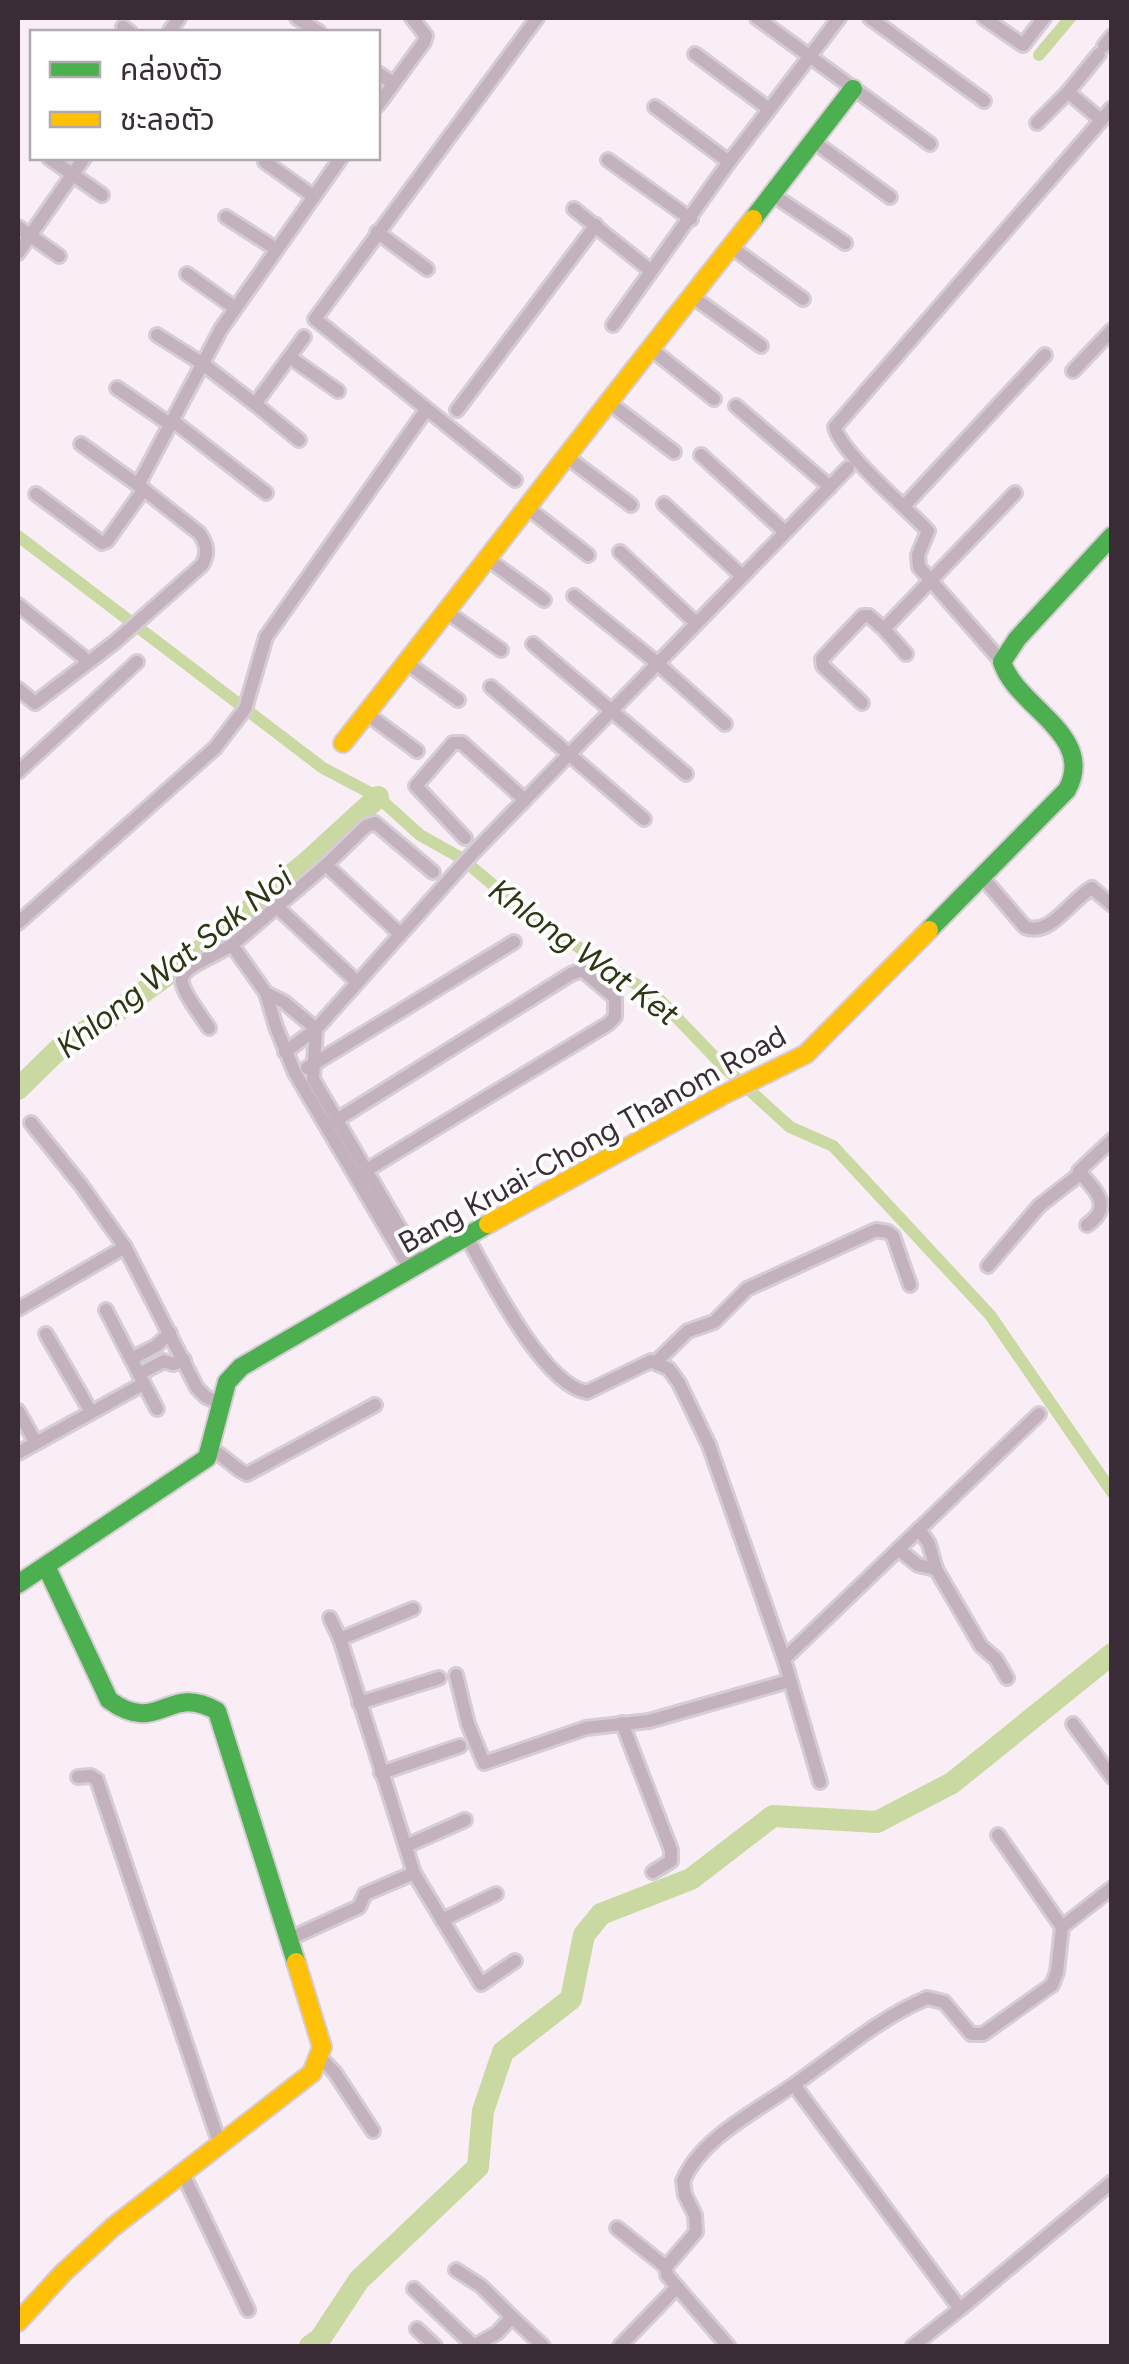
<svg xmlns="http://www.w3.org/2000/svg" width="1129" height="2364" font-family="Figtree,'Noto Sans Thai',sans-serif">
  <rect width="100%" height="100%" fill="#f9eef6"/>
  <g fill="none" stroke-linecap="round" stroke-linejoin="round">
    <g stroke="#cad9a1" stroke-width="12">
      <path d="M1039 55 1070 18"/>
      <path d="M18 536 323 768 378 797 420 835 461 858 530 916 659 999 724 1067 790 1127 833 1146 990 1315 1112 1492"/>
    </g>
    <g stroke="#cad9a1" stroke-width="22">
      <path d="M18 1089 66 1042 105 1020 205 947 306 863 378 797"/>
      <path d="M310 2346 320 2339 359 2280 478 2167 483 2111 503 2052 571 1999 584 1935 601 1914 691 1879 773 1816 877 1822 952 1783 1112 1654"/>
    </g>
    <defs>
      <g id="street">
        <path d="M297 18 319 32"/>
        <path d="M757 18 930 144"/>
        <path d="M870 18 984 101"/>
        <path d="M984 18 1023 45 1044 18"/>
        <path d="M123 27 130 32"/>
        <path d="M169 32 179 18"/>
        <path d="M1104 46 1112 36"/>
        <path d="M695 54 769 109"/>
        <path d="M378 73 393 83"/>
        <path d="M1068 92 1099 54"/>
        <path d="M378 105 424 42 426 36 412 18"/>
        <path d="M655 107 729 162"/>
        <path d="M1037 123 1068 92 1101 120"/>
        <path d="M813 141 890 197"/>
        <path d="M49 158 102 195"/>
        <path d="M608 160 691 219"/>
        <path d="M265 162 313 196"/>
        <path d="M773 195 845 243"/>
        <path d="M574 209 651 271"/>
        <path d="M226 217 276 249"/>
        <path d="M18 227 59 256"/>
        <path d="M377 232 427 269"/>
        <path d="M731 247 803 299"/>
        <path d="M18 253 84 158"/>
        <path d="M187 274 235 308"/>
        <path d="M693 297 761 346"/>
        <path d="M613 325 729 162 839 18"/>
        <path d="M157 335 203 364 255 404 304 337"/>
        <path d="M651 349 714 399"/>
        <path d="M291 358 338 391"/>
        <path d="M1073 371 1112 330"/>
        <path d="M117 388 171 425"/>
        <path d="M607 401 674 452"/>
        <path d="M255 404 299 440"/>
        <path d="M736 406 830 487"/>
        <path d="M457 410 596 225"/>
        <path d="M173 421 266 493"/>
        <path d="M81 444 138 485"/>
        <path d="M701 455 785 532"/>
        <path d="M567 457 631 505"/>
        <path d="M515 480 315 319 537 18"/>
        <path d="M36 494 102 543 107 541 144 489"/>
        <path d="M664 504 741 575"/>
        <path d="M905 505 1045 355"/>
        <path d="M529 509 588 555"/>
        <path d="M620 552 696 623"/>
        <path d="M489 560 544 600"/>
        <path d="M574 596 657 663 725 724"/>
        <path d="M18 605 83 657"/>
        <path d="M447 612 501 650"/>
        <path d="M533 644 686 774"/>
        <path d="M906 654 884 629 1015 493"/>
        <path d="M1002 662 919 567 918 555 928 531C908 509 840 452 835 427L1112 108"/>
        <path d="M407 663 458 700"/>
        <path d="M491 687 644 819"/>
        <path d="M18 689 35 703 115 642 202 565C209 553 207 544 199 533L138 485 221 329 341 158"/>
        <path d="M862 703 823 666 822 659 863 616H869L884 629"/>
        <path d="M367 714 417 751"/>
        <path d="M18 772 137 662"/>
        <path d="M465 838 416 786 453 743H462L525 800"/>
        <path d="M983 878 1025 927C1051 937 1070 900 1092 888L1112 905"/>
        <path d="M277 907 357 982"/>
        <path d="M18 923 215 748 245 709 266 637 426 410"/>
        <path d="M399 933 326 865 366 826 375 823 433 872"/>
        <path d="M232 945 326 865"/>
        <path d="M266 993 276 1027 295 1073 410 1269"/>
        <path d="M209 1028C168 968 172 978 232 945L266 993 284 1002 316 1029"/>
        <path d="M316 1029 313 1079 420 1263"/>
        <path d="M285 1052 316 1029 473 853 848 468"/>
        <path d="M307 1068 514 942"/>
        <path d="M335 1121 571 974 582 970 615 998V1017L608 1024 365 1171"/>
        <path d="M31 1123 81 1185 125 1247 197 1388 206 1397 220 1403"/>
        <path d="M1087 1225C1116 1205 1092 1188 1079 1171L1112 1140"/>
        <path d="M467 1237C488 1275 543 1385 587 1392L651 1361 669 1369 679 1383 709 1445 784 1659 820 1782"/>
        <path d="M988 1266 1039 1206 1080 1174"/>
        <path d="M18 1309 125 1247"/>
        <path d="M106 1310 157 1409"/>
        <path d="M46 1334 91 1412"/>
        <path d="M131 1359 156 1346 170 1333"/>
        <path d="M656 1362 688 1331 714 1322 747 1289 876 1230 888 1232 893 1236 910 1285"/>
        <path d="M139 1374 164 1361 173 1364 184 1360"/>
        <path d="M18 1411 36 1443"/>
        <path d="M211 1449C223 1455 239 1472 247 1474L375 1405"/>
        <path d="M18 1453 143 1384"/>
        <path d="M919 1529 929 1544 936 1569 981 1646 996 1659 1007 1678"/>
        <path d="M898 1549 918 1565 936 1569"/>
        <path d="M413 1609 340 1639 414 1873"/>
        <path d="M330 1618 340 1639"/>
        <path d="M784 1659 1039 1414"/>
        <path d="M456 1675 468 1724 484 1763 586 1728 649 1721 789 1681"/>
        <path d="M359 1703 439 1678"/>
        <path d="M622 1723 671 1850V1861L653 1872"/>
        <path d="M1073 1724 1112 1777"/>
        <path d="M381 1773 460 1746"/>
        <path d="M78 1777 91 1776 97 1780 219 2142"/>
        <path d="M998 1835 1062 1927"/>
        <path d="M406 1846 465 1820"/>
        <path d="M442 1920 496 1894"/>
        <path d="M289 1939 359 1907 365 1894 414 1873 481 1984 515 1961"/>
        <path d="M321 2058 335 2073 373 2131"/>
        <path d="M794 2085 960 2309 913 2346"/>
        <path d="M182 2172 248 2310"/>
        <path d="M617 2228 666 2267"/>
        <path d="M456 2270 481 2286 512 2317"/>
        <path d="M677 2287 728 2346"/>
        <path d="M414 2289 474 2346"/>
        <path d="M960 2309 1112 2182"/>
        <path d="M417 2329 435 2346"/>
        <path d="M474 2346 497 2333 512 2317 543 2346"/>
        <path d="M620 2346 677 2287 667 2275 666 2267 696 2232 695 2215 685 2195 683 2181C701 2138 755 2112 792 2086 836 2056 877 2019 927 1998L944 2002 971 2034H983L1052 1985 1057 1972 1062 1927 1112 1888"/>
      </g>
      <g id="fast">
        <path d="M753 219 853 89"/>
        <path d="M929 930 1067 790C1097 735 1016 707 1002 662L1017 639 1112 536"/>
        <path d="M46 1566 109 1700C160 1737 167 1682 217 1711L296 1962"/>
        <path d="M18 1584 207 1458 227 1382 241 1367 488 1224"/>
      </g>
      <g id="slow">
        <path d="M343 743C481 569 614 392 753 219"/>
        <path d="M488 1224 721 1096 806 1054 929 930"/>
        <path d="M18 2322 63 2273 113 2227 312 2073 322 2047 296 1962"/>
      </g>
    </defs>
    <use href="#street" stroke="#d6ccd3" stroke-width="18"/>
    <use href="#fast" stroke="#d6ccd3" stroke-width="22"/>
    <use href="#slow" stroke="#d6ccd3" stroke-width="22"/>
    <use href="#street" stroke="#c3b2be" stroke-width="12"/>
    <use href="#fast" stroke="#4caf50" stroke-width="18"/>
    <use href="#slow" stroke="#ffc107" stroke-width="18"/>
  </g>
  <g text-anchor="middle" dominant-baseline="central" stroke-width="8" stroke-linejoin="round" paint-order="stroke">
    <g font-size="30" fill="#3a2c36" stroke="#fefefe">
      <text transform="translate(592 1139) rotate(-29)">Bang Kruai-Chong Thanom Road</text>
    </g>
    <g font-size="32" font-style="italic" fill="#2d3714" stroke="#fefefe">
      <text transform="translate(584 952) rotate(36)">Khlong Wat Ket</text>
      <text transform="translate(174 962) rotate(-38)">Khlong Wat Sak Noi</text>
    </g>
  </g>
  <rect width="1129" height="2364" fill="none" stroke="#3a2c36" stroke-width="40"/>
  <rect x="30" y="30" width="350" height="130" fill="#fefefe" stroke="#b0aaae" stroke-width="2.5"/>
  <rect x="50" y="62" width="50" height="15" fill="#4caf50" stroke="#b0aaae" stroke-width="2.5"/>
  <text x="120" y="80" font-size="30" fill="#3a2c36">คล่องตัว</text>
  <rect x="50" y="112" width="50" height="15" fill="#ffc107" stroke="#b0aaae" stroke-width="2.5"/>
  <text x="120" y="130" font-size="30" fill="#3a2c36">ชะลอตัว</text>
</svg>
